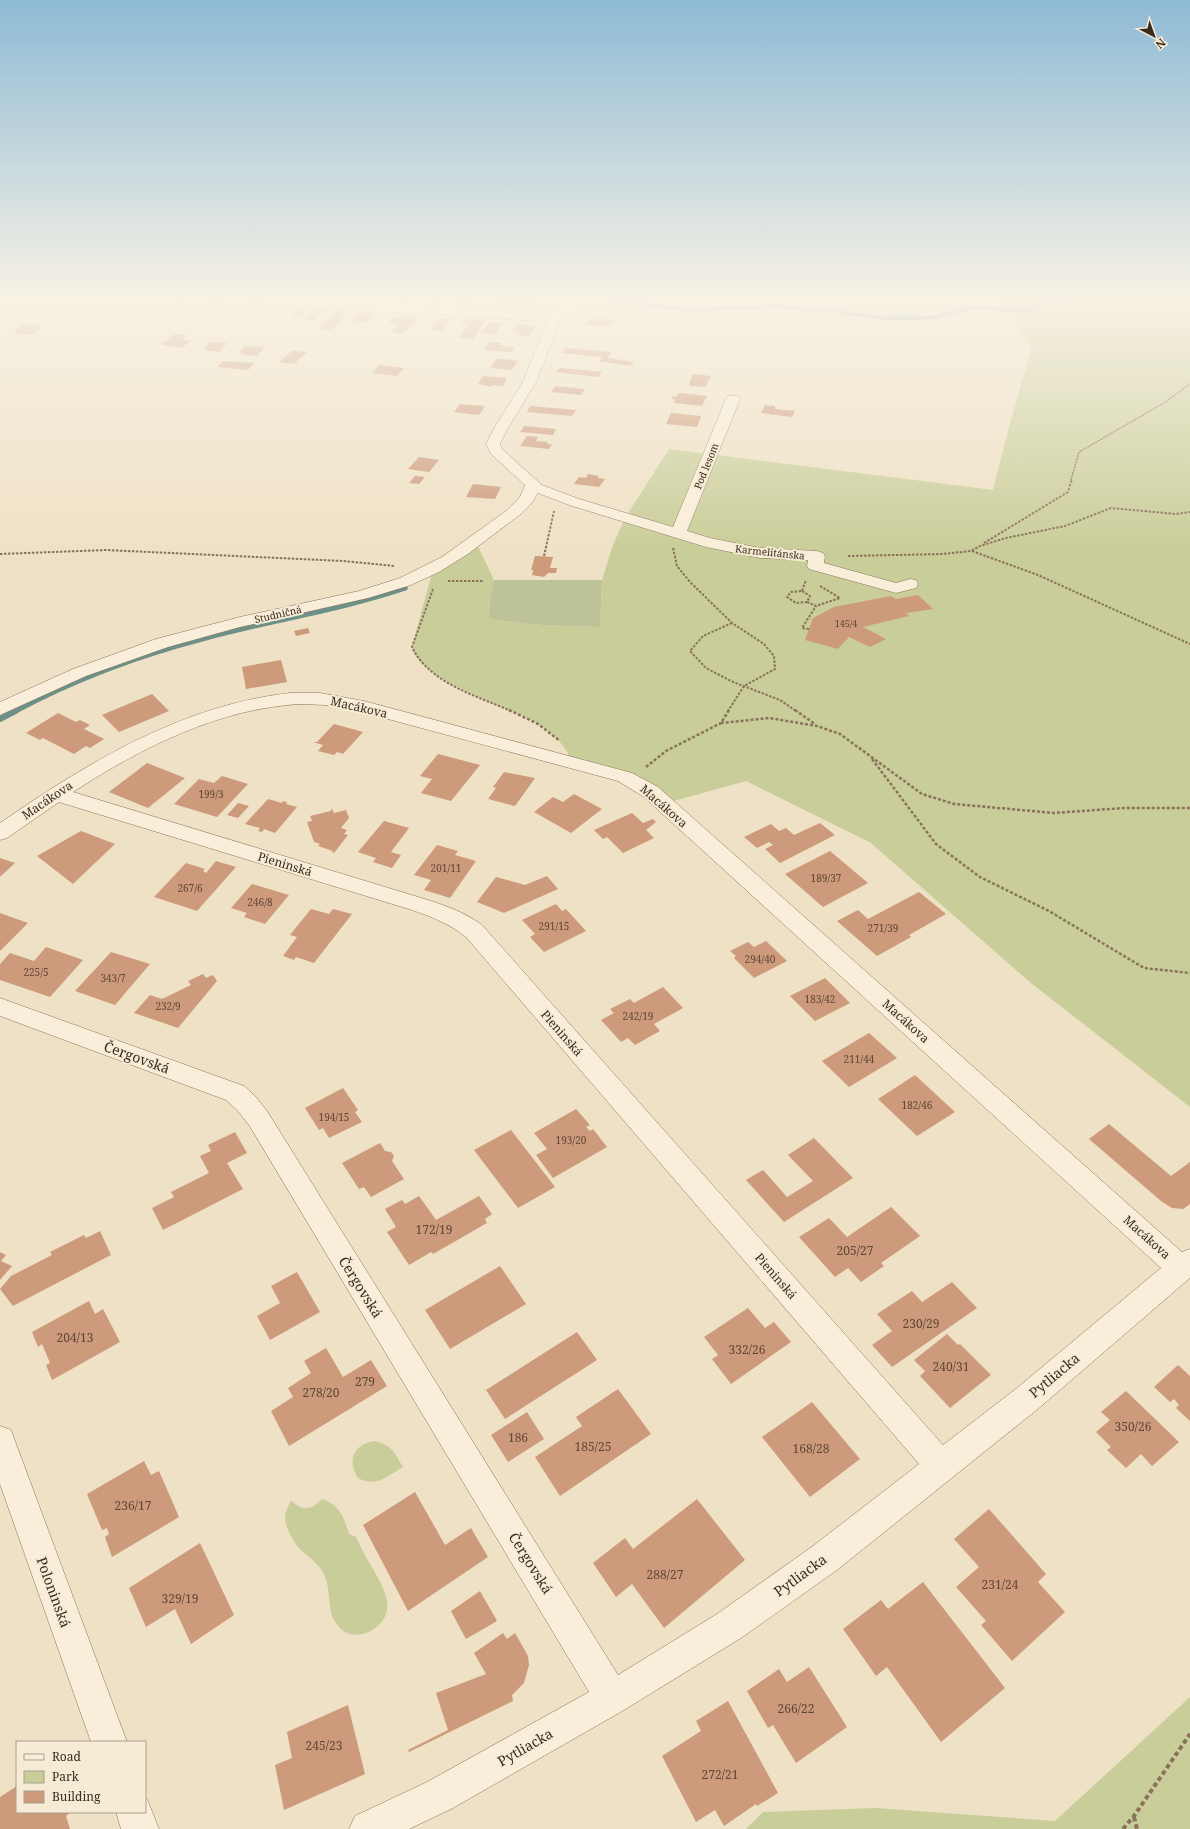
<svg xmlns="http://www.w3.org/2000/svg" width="1190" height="1829" font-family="'Noto Serif',serif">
  <rect width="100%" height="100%" fill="#efe1c5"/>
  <g fill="#c9cd99">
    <path d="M997 296H1190V1107L1031 983 871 843 746 781 663 804 651 792 566 761 568 753C558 738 550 731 535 722 507 706 418 680 412 647L433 569 475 540 494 580 490 598 489 619 541 625 600 627 602 580 613 545 625 518 669 449 993 490 1009 427 1032 346Z"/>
    <path d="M374 1441C391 1444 395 1453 403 1467 388 1476 376 1488 358 1478 347 1460 353 1445 374 1441Z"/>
    <path d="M322 1499C341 1506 343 1516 349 1534L356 1537C361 1548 367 1559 373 1569 386 1592 399 1615 369 1632 362 1635 352 1636 345 1632 324 1617 333 1597 325 1577 321 1565 312 1560 303 1552 295 1545 285 1529 285 1517 285 1511 289 1506 291 1500 302 1512 312 1510 322 1499Z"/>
    <path d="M1190 1697V1829H746L763 1812 876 1808 1055 1821Z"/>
  </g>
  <path fill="#bec298" d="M494 580H602L600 627 541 625 489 619 490 598Z"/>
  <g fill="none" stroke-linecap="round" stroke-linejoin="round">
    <g stroke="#6d9187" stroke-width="4">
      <path d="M551 296 568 299"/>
      <path d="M1093 296H1096"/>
      <path d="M612 300 688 310 782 306 807 310H833L844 313 886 318H917L936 317 973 307 1010 310 1032 309 1077 296"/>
    </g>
    <path stroke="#6d9187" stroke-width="5.5" d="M15 711C75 679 139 655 205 638 271 620 339 610 405 588"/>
    <path stroke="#6d9187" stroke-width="6" d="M0 719 17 710"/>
  </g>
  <g fill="#cd9a7b">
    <path d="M187 296H197L184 306 174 305Z"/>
    <path d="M212 296H235L225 306 203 305Z"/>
    <path d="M404 296H414L406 306 397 305Z"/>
    <path d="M432 296H441L438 305H428Z"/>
    <path d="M463 297 477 299 476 305 456 306V299H464Z"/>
    <path d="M256 298 273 300 263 308 242 306Z"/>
    <path d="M496 298 516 300 536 301 531 309 491 307Z"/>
    <path d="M110 301H118L107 308H101Z"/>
    <path d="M303 303 313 304 300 317 290 316Z"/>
    <path d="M319 307 328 308 314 321 305 320Z"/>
    <path d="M336 309 349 310 332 330 319 329Z"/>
    <path d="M357 312 375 313 369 322 351 321Z"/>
    <path d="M400 316 419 318 403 334 390 332 398 325 388 323 393 318 397 319Z"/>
    <path d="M601 317 614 320 610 327 586 325 590 318 600 319Z"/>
    <path d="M441 318 452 319 442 331 431 330Z"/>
    <path d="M465 319 485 321 473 339 459 338 468 325 461 324Z"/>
    <path d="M489 322 502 323 495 334 482 333Z"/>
    <path d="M23 324 43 325 32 335 13 333Z"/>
    <path d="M516 324 536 326 530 336 517 335 520 331 513 330Z"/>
    <path d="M175 334 187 335 182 340 191 341 181 348 161 345Z"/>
    <path d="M210 342H215L227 343 219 352 204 350Z"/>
    <path d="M489 342 501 343 500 345 502 346 513 347 514 350 511 352 484 350Z"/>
    <path d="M245 346 265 347 257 356 240 354 242 352H239Z"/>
    <path d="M565 348 611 352 608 358 634 362 630 366 599 361 602 357 561 353Z"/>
    <path d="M293 350 307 352 294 364 279 362Z"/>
    <path d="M496 359H506L518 361 512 370 490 368Z"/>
    <path d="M223 361 254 363 248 370 217 367Z"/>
    <path d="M379 365 404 368 397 376 372 373Z"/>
    <path d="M560 368 602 372 599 377 556 372Z"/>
    <path d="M693 374 711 376 705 387 689 386 690 382H689Z"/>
    <path d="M483 376 507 378 503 386 493 385 492 387 478 384Z"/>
    <path d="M555 386 585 389 581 395 551 392Z"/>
    <path d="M679 393 707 396 702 406 674 403 675 400 671 398 672 397 677 396Z"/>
    <path d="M460 404 485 406 479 415 454 412Z"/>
    <path d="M765 405 775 406V409L795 411 792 417 761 413Z"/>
    <path d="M530 406 576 410 572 416 527 412Z"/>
    <path d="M671 413 701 416 697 427 666 424Z"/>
    <path d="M524 426 556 429 553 435 520 432Z"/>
    <path d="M527 436 538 437 536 441 548 442 547 444H552L549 449 520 446Z"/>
    <path d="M419 457 439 460 429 472 408 469Z"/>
    <path d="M588 474 599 476 598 478 605 479 599 487 574 484 579 477 586 478Z"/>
    <path d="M415 476 425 477 419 484 409 483Z"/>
    <path d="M473 484 501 487 495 499 466 497Z"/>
    <path d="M535 556 553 557 550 568H557L556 573H548L544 577 532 575 533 570H531Z"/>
    <path d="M918 595 933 609 906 613 909 616 863 627 886 639 870 647 849 637 838 649 805 640 813 618 834 607 891 596 896 599Z"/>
    <path d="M308 628 310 633 296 636 294 631Z"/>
    <path d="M281 660 287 682 246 689 242 667Z"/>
    <path d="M152 694 169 711 119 732 102 715Z"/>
    <path d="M58 713 76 722 80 720 90 725 84 729 104 739 90 748 86 746 74 754 43 738 40 740 26 733Z"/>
    <path d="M334 724 363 732 343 754 337 752 334 755 318 751 323 745 313 742H317Z"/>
    <path d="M438 754 480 765 451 801 421 793 432 779 420 776Z"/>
    <path d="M147 763 185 778 148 808 109 792Z"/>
    <path d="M504 772 535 778 515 806 488 799 496 788 493 787Z"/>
    <path d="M222 776 248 784 217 817 174 804 199 779 214 783Z"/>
    <path d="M574 794 602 809 571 833 534 812 553 797 563 802Z"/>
    <path d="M268 799 282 803 283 801 287 802 286 804 297 807 275 833 264 829 262 832 258 831 260 828 245 824Z"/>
    <path d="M238 803 249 806 238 818 227 815Z"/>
    <path d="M331 809H332L334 813 346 810 349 818 341 828 347 830 344 834 348 835 334 853 332 852 333 851 318 846 320 844 314 842 307 822 312 821 310 816 331 811Z"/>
    <path d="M632 813 643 823 653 819 656 822 646 830 654 838 623 853 607 837 603 839 594 830Z"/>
    <path d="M384 821 409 828 391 852 401 855 392 868 373 862 376 858 358 852Z"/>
    <path d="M820 823 835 835 780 863 765 849 773 845 769 842 757 848 744 837 771 824 779 831 786 828 794 835Z"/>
    <path d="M81 831 115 844 73 884 37 856Z"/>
    <path d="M437 845 458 851 455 855 476 861 450 898 424 890 431 880 414 875Z"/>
    <path d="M830 851 868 883 823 907 785 874Z"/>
    <path d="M0 858 15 863 1 876H0Z"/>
    <path d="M216 861 236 867 197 911 154 897 186 863 205 869 203 871 206 873Z"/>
    <path d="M547 876 558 889 504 913 477 902 496 877 525 885Z"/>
    <path d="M252 884 289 895 265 924 244 917 247 913 231 908Z"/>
    <path d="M919 892 946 914 909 935 911 937 877 956 837 921 858 910 868 919Z"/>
    <path d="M556 904 562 911 566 909 586 931 544 952 530 937 535 934 522 920Z"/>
    <path d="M311 909 329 914 333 909 352 914 314 963 296 957 294 960 283 956 297 937 290 935Z"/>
    <path d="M0 913 28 923 0 951Z"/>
    <path d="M766 941 787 961 754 978 734 958 736 956 730 951 748 942 754 947Z"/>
    <path d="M46 947 83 960 50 997 0 980V964L10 953 34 961Z"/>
    <path d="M111 952 150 964 115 1005 75 991Z"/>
    <path d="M203 974 206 978 213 975 217 981 178 1028 134 1013 150 995 162 999 191 985 188 981Z"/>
    <path d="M825 978 850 1003 815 1021 790 996Z"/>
    <path d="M663 987 683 1008 654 1024 660 1031 635 1045 628 1038 621 1042 601 1020 614 1013 610 1009 630 999 634 1003Z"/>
    <path d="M869 1033 897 1058 849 1087 822 1061Z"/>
    <path d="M915 1075 955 1112 917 1136 878 1099Z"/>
    <path d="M343 1088 358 1110 355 1112 362 1122 329 1138 323 1128 319 1130 305 1108Z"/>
    <path d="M576 1109 590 1125 586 1127 590 1131 593 1129 607 1147 553 1178 536 1155 547 1149 534 1133Z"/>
    <path d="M1109 1124 1171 1176 1190 1162V1204L1183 1209 1172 1208 1161 1201 1089 1139Z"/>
    <path d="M511 1130 555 1187 518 1208 474 1150Z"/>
    <path d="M235 1132 247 1153 227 1163 243 1189 163 1230 152 1208 174 1197 171 1192 209 1173 200 1156 211 1151 208 1145Z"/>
    <path d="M814 1138 853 1178 784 1222 746 1180 763 1170 787 1197 813 1181 788 1155Z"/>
    <path d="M380 1143 385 1151 391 1152 394 1156 392 1161 404 1179 371 1197 364 1187 359 1189 342 1163Z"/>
    <path d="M419 1196 436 1220 479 1196 492 1214 485 1219 487 1223 433 1254 431 1252 409 1265 387 1232 396 1227 385 1209 402 1200 405 1204Z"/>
    <path d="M891 1207 920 1236 881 1263 884 1266 861 1282 848 1268 835 1277 799 1237 829 1218 847 1237Z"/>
    <path d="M100 1231 111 1255 13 1306 0 1289 11 1276 52 1255 50 1252 84 1235 86 1238Z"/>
    <path d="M0 1252 6 1255 1 1261 12 1266 0 1280Z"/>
    <path d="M500 1266 526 1304 450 1349 425 1310Z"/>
    <path d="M297 1272 320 1312 270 1340 257 1316 280 1303 271 1286Z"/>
    <path d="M952 1282 977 1308 892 1367 872 1345 892 1331 877 1314 912 1291 922 1302Z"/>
    <path d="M89 1301 95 1314 103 1309 120 1342 52 1380 46 1365 50 1363 42 1344 38 1347 32 1332Z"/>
    <path d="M748 1308 765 1328 774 1322 791 1342 731 1384 712 1359 718 1355 704 1337Z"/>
    <path d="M577 1332 597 1360 505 1419 486 1390Z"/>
    <path d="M947 1334 958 1345 960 1344 991 1375 950 1408 920 1376 925 1371 914 1360Z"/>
    <path d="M326 1348 343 1377 371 1360 387 1386 289 1446 271 1411 293 1397 288 1388 311 1373 304 1361Z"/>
    <path d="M1178 1365 1190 1376V1421L1176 1408 1179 1405 1174 1399 1170 1402 1154 1387Z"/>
    <path d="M618 1389 651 1434 560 1496 535 1457 582 1426 576 1417Z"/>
    <path d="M1126 1391 1179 1442 1152 1466 1141 1454 1126 1468 1107 1450 1111 1447 1096 1432 1110 1420 1101 1412Z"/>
    <path d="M812 1402 860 1459 810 1497 762 1437Z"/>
    <path d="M527 1412 544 1439 508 1462 491 1435Z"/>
    <path d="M144 1461 151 1475 159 1471 179 1517 112 1557 105 1537 109 1534 107 1528 102 1530 87 1494Z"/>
    <path d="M415 1492 445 1545 471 1528 488 1557 408 1611 363 1525Z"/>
    <path d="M697 1499 745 1560 664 1628 632 1584 616 1597 593 1563 625 1538 633 1549Z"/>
    <path d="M989 1509 1046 1574 1038 1582 1065 1612 1012 1661 981 1625 986 1621 956 1587 979 1567 954 1539Z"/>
    <path d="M200 1543 234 1615 191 1644 175 1609 146 1627 129 1588Z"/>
    <path d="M923 1582 1005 1688 941 1742 887 1667 876 1676 843 1629 881 1600 888 1609Z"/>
    <path d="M480 1591 497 1621 466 1639 451 1611Z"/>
    <path d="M503 1633 507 1639 515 1633 528 1656 529 1665 524 1683 512 1695 513 1701 409 1752 408 1750 448 1730 436 1693 486 1674 474 1653Z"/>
    <path d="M809 1667 847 1727 796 1763 773 1725 768 1728 747 1691 779 1669 787 1682Z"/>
    <path d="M728 1701 778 1793 757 1806 756 1804 724 1826 715 1810 696 1822 662 1756 701 1731 696 1721Z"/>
    <path d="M348 1705 365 1774 284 1810 275 1765 292 1758 287 1732Z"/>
    <path d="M17 1786V1812H70L66 1816 70 1829H0V1797Z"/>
  </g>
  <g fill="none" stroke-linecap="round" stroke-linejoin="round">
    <defs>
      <g id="minor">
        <path d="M296 296H328L382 304 455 307 551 315 576 296H590L560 321 536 382 507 430 500 444 502 449 542 485 579 499 673 527 726 399 728 396H738L740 399 687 531 710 538 760 548 817 551 823 553 825 556 824 563 896 583 910 579 916 580 918 584 916 588 896 593 809 569 807 566 808 560 760 558 706 547 569 505 538 493 531 504 522 513 468 554 439 572 411 585 368 598 240 627 168 647 86 676 0 715V702L73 669 156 639 240 617 359 591 400 578 442 557 506 511 520 497 525 485 491 454 486 444 493 430 523 382 547 322 455 315 382 312 302 300Z"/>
        <path d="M290 693H320L364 701 632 773 658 787 1182 1252 1190 1249V1278L1039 1408 837 1570 741 1638 624 1710 453 1808 409 1829H349L355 1816 427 1782 589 1692 249 1125 237 1110 226 1100 0 1016V998L244 1086 255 1096 267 1111 618 1675 717 1614 813 1546 919 1464 466 937C450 924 432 917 412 910L59 802 7 838 0 840V823C87 763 182 705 290 693ZM301 704 326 705 362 712 618 781 644 797 1161 1268 1017 1388 943 1445 482 925C466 913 447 906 428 900L73 792C141 748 219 708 301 704Z"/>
        <path d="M0 1426 11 1430 15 1441 127 1742H91L0 1484Z"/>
        <path d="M145 1798 147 1799 159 1829H121L116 1812H145Z"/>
      </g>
    </defs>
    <use href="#minor" stroke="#8a725b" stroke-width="1"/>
    <g stroke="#8a725b" stroke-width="1.5" stroke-dasharray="2 1" stroke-linecap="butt">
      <path d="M1165 296 1190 305"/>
      <path d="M1071 480 1079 452 1164 403 1190 384"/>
    </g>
    <g stroke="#8a725b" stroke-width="2" stroke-dasharray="2.5 1.5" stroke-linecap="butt">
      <path d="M984 543 1068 492 1072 479"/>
      <path d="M673 548 677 566 690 582 732 623 764 644 774 656 775 669 744 686 728 711"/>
      <path d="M972 551 1038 575 1190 644"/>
      <path d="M0 554 106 550 343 561 395 566"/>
      <path d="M544 556 554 511"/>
      <path d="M848 556 942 554 971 551 980 546 1006 538 1065 526 1111 508 1176 514 1190 512"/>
      <path d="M448 581H483"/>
      <path d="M820 586 840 598"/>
      <path d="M433 589 412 647C429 683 477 696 511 711"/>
      <path d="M802 591 810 596 807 602 796 603 787 597 791 592Z"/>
      <path d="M802 591 806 580"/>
      <path d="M807 602 816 606 840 598"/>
      <path d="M732 623 703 636 690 651 706 668 733 682 780 700 796 711"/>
      <path d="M809 629 802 628 816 606"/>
    </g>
    <g stroke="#8a725b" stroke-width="2.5" stroke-dasharray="3 2" stroke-linecap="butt">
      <path d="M509 710 538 724 560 741"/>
      <path d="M729 710 721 723 769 718 817 726 840 734 922 794 954 804 1054 813 1124 808H1190"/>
      <path d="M795 710 815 724"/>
      <path d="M872 759 936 844 980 877 1049 911 1144 968 1190 973"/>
      <path d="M646 767 666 751 721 723"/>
    </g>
    <g stroke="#8a725b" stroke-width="4" stroke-dasharray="4.5 3" stroke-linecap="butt">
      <path d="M1134 1817 1137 1829"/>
      <path d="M1123 1829 1134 1816 1190 1734"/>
    </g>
    <use href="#minor" fill="#f9eed9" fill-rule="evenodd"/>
  </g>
  <linearGradient id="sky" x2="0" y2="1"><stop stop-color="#8ebad5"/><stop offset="0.54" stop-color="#f8f2e5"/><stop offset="1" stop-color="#f8f2e5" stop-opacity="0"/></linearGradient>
  <rect width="1190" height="552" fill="url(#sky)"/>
  <g text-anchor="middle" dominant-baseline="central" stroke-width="4" stroke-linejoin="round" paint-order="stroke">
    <g font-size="9" fill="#5f4736">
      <text x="846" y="623">145/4</text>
    </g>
    <g font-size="10" fill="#3a2b1f" stroke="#f6ebd5">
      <text transform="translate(706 466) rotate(-68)">Pod lesom</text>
      <text transform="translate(770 552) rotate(6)">Karmelitánska</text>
      <text transform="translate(278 614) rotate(-13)">Studničná</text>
    </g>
    <g font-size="10" fill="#5f4736">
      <text x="211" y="794">199/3</text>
      <text x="446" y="868">201/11</text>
      <text x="826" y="878">189/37</text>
      <text x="190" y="888">267/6</text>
      <text x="260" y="902">246/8</text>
      <text x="554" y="926">291/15</text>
      <text x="883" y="928">271/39</text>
      <text x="760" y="959">294/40</text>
      <text x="36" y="972">225/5</text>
      <text x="113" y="978">343/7</text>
      <text x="820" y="999">183/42</text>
      <text x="168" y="1006">232/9</text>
      <text x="638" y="1016">242/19</text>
      <text x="859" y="1059">211/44</text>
      <text x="917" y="1105">182/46</text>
      <text x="334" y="1117">194/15</text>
      <text x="571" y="1140">193/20</text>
    </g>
    <g font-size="12" fill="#3a2b1f" stroke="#f6ebd5">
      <text transform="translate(359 707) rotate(13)">Macákova</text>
      <text transform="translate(47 800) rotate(-34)">Macákova</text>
      <text transform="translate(664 806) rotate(41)">Macákova</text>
      <text transform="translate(285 864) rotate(17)">Pieninská</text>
      <text transform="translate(906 1021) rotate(42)">Macákova</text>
      <text transform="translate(562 1033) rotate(49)">Pieninská</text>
      <text transform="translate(1147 1237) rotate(42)">Macákova</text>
      <text transform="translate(776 1276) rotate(49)">Pieninská</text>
    </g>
    <g font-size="12" fill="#5f4736">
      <text x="434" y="1229">172/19</text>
      <text x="855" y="1250">205/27</text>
      <text x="921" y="1323">230/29</text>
      <text x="75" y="1337">204/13</text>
      <text x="747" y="1349">332/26</text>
      <text x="951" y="1366">240/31</text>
      <text x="365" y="1381">279</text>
      <text x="321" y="1392">278/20</text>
      <text x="1133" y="1426">350/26</text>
      <text x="518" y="1437">186</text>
      <text x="593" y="1446">185/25</text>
      <text x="811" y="1448">168/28</text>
      <text x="133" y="1505">236/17</text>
      <text x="665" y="1574">288/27</text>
      <text x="1000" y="1584">231/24</text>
      <text x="180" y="1598">329/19</text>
      <text x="796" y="1708">266/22</text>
      <text x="324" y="1745">245/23</text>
      <text x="720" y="1774">272/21</text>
    </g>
    <g font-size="14" fill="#3a2b1f" stroke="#f6ebd5">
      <text transform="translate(137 1057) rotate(20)">Čergovská</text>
      <text transform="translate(361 1287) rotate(58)">Čergovská</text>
      <text transform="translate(1054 1375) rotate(-40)">Pytliacka</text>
      <text transform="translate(531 1563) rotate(58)">Čergovská</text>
      <text transform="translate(800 1575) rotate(-36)">Pytliacka</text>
      <text transform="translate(54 1592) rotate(70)">Poloninská</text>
      <text transform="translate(525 1747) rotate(-30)">Pytliacka</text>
    </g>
  </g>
  <rect x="16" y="1741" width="130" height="72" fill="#f6ebd5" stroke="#ab9e8c"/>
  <rect x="24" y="1754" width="20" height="6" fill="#f9eed9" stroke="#ab9e8c"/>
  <text x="52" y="1761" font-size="12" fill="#3a2b1f">Road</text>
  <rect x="24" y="1771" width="20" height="12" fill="#c9cd99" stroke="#ab9e8c"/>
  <text x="52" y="1781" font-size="12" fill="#3a2b1f">Park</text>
  <rect x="24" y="1791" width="20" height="12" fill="#cd9a7b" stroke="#ab9e8c"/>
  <text x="52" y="1801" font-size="12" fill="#3a2b1f">Building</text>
  <g transform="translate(1154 36) rotate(139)" stroke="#f6ebd5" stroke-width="3" paint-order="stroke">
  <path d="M0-3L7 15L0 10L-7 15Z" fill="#3a2b1f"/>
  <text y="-6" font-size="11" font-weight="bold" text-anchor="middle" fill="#3a2b1f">N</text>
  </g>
</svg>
